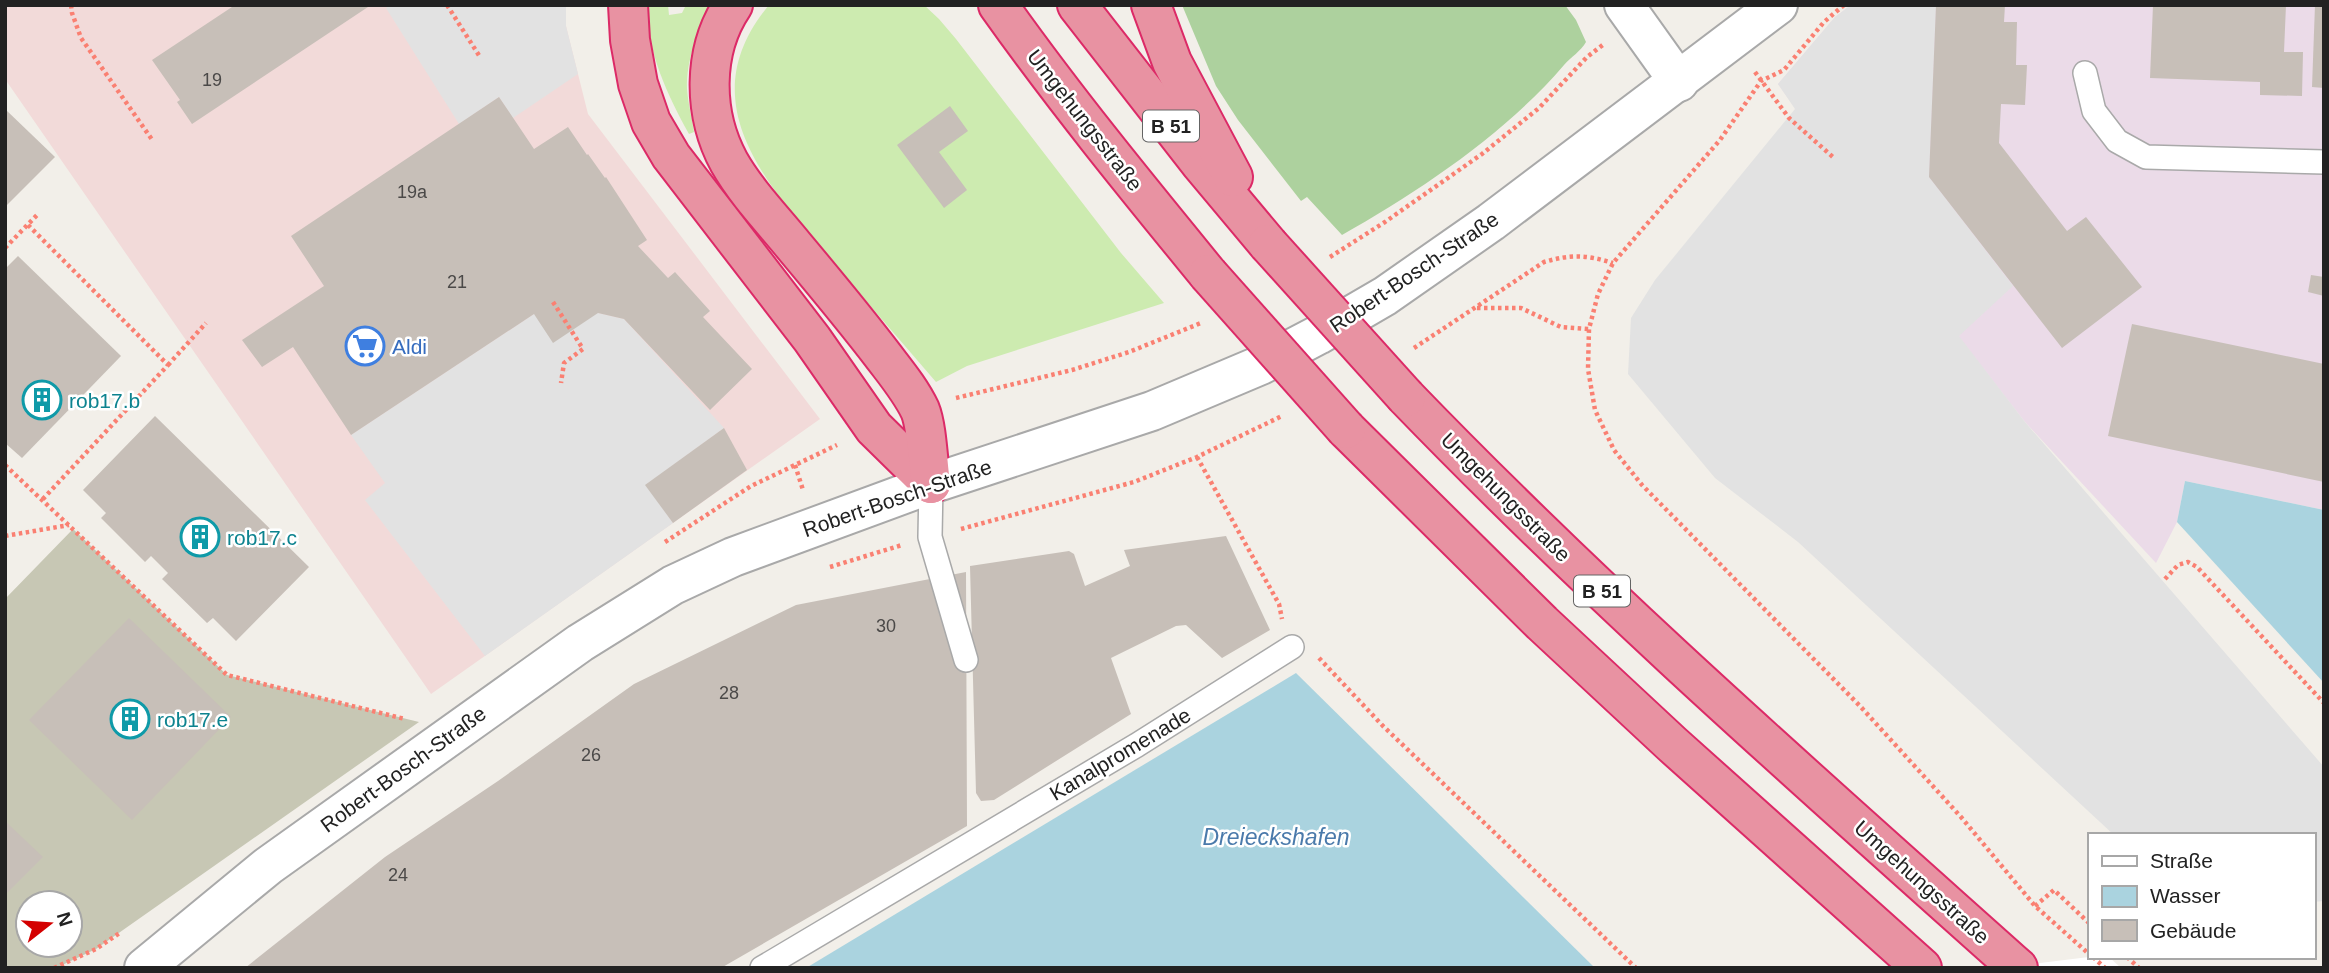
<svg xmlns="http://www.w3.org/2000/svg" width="2329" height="973" font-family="Arial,sans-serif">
  <rect width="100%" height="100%" fill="#f2efe9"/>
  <path fill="#f2dad9" d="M5 5H566V26L588 114 820 419 431 694 5 79Z"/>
  <path fill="#ebdbe8" d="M1851 5H2324V510L2185 481 2177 522 2156 563 2025 422 1958 336 1778 84 1835 17Z"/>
  <path fill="#c7c7b4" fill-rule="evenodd" d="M73 529 227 675 419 722 96 949 56 968H5V599ZM28 903H70V945H28Z"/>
  <g fill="#cdebb0">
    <path d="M647 5H668L669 15 682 13 686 5H710C698 31 686 60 687 89 688 103 692 118 694 132L689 134C667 94 647 52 647 5Z"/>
    <path d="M769 5H924L939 19 956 39 1121 253 1164 303 967 366 936 382C900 340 863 298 828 256 764 181 690 100 769 5Z"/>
  </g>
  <path fill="#add19e" d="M1182 5H1565L1576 20 1586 42C1581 51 1571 57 1564 65 1506 133 1420 191 1342 235L1307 197 1301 201 1238 120 1216 86Z"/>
  <g fill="#e2e2e2">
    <path d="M391 5H566V26L578 74 513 118 499 97 459 124 386 8Z"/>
    <path d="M1851 5H1936L1929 177 2013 286 1959 336 2025 422 2324 767V901L2313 902V835H2114L1798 542 1715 478 1628 374 1631 318 1655 280 1795 109 1778 84 1835 17Z"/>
    <path d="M598 313 624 319 724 428 646 485 673 523 485 656 365 500 385 483 351 435 534 314Z"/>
  </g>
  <g fill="#aad3df">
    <path d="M2185 481 2324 510V683L2177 522Z"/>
    <path d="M1296 673 1595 968H806Z"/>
  </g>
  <path fill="#fff" d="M2089 957H2109L2121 968H1998Z"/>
  <g fill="#c7bfb8">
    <path d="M235 5H371L192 124 177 102 180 100 152 60Z"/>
    <path d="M1936 5H2005L2004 22H2017L2016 65H2027L2025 105 2001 104 1999 143 2067 231 2086 217 2142 287 2062 348 1929 177Z"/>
    <path d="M2153 5H2286L2284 52H2303L2302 96 2260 95V82L2150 78Z"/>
    <path d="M2315 5H2324V88L2312 87Z"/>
    <path d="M499 97 534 149 568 127 587 155 588 154 605 178 606 177 647 240 638 246 668 278 675 272 710 311 703 317 752 369 710 410 624 319 598 313 553 343 534 314 351 435 293 347 262 367 242 340 324 286 291 236Z"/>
    <path d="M950 106 968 131 939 152 967 190 944 208 897 145Z"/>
    <path d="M5 109 55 157 5 207Z"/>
    <path d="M18 256 121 356 22 458 5 443V269Z"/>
    <path d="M2311 275 2324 277V296L2308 292Z"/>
    <path d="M2132 324 2324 364V482L2108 436Z"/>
    <path d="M155 416 309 567 236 641 213 618 207 623 162 579 168 573 151 556 145 562 101 518 106 513 83 490Z"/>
    <path d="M724 428 747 470 673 523 645 485Z"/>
    <path d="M1226 536 1270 630 1222 658 1186 625 1176 626 1111 658 1131 714 994 800 981 801 976 793 970 566 1069 551 1074 554 1085 586 1130 566 1124 550Z"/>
    <path d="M966 572 967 826 721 968H245L385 857 498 781 634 684 796 605Z"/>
    <path d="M129 618 231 717 132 820 29 720Z"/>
    <path d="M5 821 43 857 5 895Z"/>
  </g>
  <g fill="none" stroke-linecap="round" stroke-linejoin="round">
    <defs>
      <g id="lane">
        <path d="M2085 73 2094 111 2117 141 2146 157 2324 162"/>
        <path d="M931 484 930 537 966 660"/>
        <path d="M762 968 1137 745 1292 647"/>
      </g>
      <g id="street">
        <path d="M1624 5 1679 82"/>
        <path d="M144 968 268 866 580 643 673 585 733 557 931 484 1152 411 1261 365 1318 335 1385 296 1491 222 1778 5"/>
      </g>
      <g id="highway">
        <path d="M628 5 630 40 638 84 651 122 671 156 812 339 874 428 931 484"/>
        <path d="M733 5C702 51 703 114 729 162 746 192 772 219 794 246 825 283 855 319 884 357 897 374 911 391 920 410 927 427 928 464 931 484"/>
        <path d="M998 5C1064 98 1136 186 1208 274"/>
        <path d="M1077 5 1201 164 1268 244"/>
        <path d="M1151 5 1172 62 1233 177"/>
        <path d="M1406 397C1600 598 1810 782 2018 968"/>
        <path d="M1346 429 1542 623 1672 744 1922 968"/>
      </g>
    </defs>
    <use href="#lane" stroke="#a9a9a9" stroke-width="26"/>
    <use href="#street" stroke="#a9a9a9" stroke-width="42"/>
    <use href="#highway" stroke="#dc2a67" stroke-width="42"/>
    <g stroke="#fa8072" stroke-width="4.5" stroke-dasharray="3.5 3.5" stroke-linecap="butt">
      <path d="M71 5 72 13 81 38 153 141"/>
      <path d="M447 5 480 57"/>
      <path d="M1844 5 1824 22 1784 70 1761 81 1720 140 1613 263 1598 294 1589 329 1588 369 1595 410 1614 450 1642 485 1860 706 1961 817 2035 906 2089 954"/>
      <path d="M1755 72 1789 118 1834 158"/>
      <path d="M28 225 168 365 42 500"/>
      <path d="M5 248 39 213"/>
      <path d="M1330 257 1385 222 1482 154 1539 108 1587 57 1604 44"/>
      <path d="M553 302 583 349 564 363 561 383"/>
      <path d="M1477 308H1521L1561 327 1589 329"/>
      <path d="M1414 348 1544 262C1571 254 1587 255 1613 263"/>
      <path d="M168 365 206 323"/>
      <path d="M956 398 1072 370 1129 352 1201 323"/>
      <path d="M1197 457 1279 604 1282 619"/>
      <path d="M5 465 227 675 405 719"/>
      <path d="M795 465 803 490"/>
      <path d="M961 529 1134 482 1197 457 1282 416"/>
      <path d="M5 536 69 525"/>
      <path d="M665 542 751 486 837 445"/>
      <path d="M830 567 902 545"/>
      <path d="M2165 579 2178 565 2188 562 2197 567 2324 703"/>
      <path d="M1319 658 1383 726 1636 968"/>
      <path d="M2035 906 2054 890 2089 923"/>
      <path d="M2093 957 2105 968"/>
      <path d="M2127 957 2139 968"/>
      <path d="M54 968 96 949 121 932"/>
    </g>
    <use href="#lane" stroke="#fff" stroke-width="23"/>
    <use href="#street" stroke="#fff" stroke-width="38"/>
    <use href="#highway" stroke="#e892a2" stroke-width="38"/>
    <defs>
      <g id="highway-bridge">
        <path d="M1268 244 1406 397"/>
        <path d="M1208 274 1346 429"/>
      </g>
    </defs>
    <use href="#highway-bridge" stroke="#dc2a67" stroke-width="42" stroke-linecap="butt"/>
    <use href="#highway-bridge" stroke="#e892a2" stroke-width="38"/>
  </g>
  <defs>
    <symbol id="supermarket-ring" viewBox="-11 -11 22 22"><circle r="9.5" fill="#fff" stroke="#3f7fe0" stroke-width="1.5"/><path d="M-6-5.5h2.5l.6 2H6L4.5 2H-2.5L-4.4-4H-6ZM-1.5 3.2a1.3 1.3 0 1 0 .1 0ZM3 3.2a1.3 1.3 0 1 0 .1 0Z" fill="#3f7fe0"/></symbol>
    <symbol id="building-ring" viewBox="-11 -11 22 22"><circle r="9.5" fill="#fff" stroke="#0f9aa8" stroke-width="1.5"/><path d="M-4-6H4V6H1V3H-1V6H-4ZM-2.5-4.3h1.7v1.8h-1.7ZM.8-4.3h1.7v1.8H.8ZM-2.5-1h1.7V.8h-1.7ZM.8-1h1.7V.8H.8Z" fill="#0f9aa8"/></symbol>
  </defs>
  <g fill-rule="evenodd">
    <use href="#supermarket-ring" x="343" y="324" width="44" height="44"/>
    <use href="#building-ring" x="20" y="378" width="44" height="44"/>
    <use href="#building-ring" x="178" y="515" width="44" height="44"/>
    <use href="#building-ring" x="108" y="697" width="44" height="44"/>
  </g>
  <g text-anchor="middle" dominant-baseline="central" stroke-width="5" stroke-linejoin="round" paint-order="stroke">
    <g font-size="18" fill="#4b4948">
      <text x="212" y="80">19</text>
      <text x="412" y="192">19a</text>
      <text x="457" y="282">21</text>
      <text x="886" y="626">30</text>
      <text x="729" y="693">28</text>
      <text x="591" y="755">26</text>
      <text x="398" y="875">24</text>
    </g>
    <g fill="#fff" stroke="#646464" stroke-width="2">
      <rect x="1143" y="110.5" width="56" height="31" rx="5"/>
      <rect x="1574" y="575.5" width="56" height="31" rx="5"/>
    </g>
    <g font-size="19" font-weight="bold" fill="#222">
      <text x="1171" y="126">B 51</text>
      <text x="1602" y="591">B 51</text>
    </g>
    <g font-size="21" fill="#222" stroke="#fff">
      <text transform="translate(1085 120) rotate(52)">Umgehungsstraße</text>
      <text transform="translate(1414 272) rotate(-34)">Robert-Bosch-Straße</text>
      <text transform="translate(1506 497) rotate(45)">Umgehungsstraße</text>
      <text transform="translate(897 498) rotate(-19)">Robert-Bosch-Straße</text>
      <text transform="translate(1120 754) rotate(-31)">Kanalpromenade</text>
      <text transform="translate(403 769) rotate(-36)">Robert-Bosch-Straße</text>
      <text transform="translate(1922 882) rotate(42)">Umgehungsstraße</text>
    </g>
    <g font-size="21" fill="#366cbe" stroke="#fff" text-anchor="start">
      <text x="392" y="346">Aldi</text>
    </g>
    <g font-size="21" fill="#0d838f" stroke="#fff" text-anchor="start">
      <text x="69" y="400">rob17.b</text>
      <text x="227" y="537">rob17.c</text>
      <text x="157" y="719">rob17.e</text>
    </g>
    <g font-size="23" font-style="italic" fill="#4a7aab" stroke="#fff">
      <text x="1276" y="837">Dreieckshafen</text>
    </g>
  </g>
  <rect width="2329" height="973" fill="none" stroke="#222222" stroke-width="14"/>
  <rect x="2088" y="833" width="228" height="126" fill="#ffffff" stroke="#a7a7a7" stroke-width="2"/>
  <rect x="2102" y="856" width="35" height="10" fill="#ffffff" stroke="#a7a7a7" stroke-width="2"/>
  <text x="2150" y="868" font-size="21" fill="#222222">Straße</text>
  <rect x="2102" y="886" width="35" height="21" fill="#aad3df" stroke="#a7a7a7" stroke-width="2"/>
  <text x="2150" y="903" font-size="21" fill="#222222">Wasser</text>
  <rect x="2102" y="920" width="35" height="21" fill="#c7bfb8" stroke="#a7a7a7" stroke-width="2"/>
  <text x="2150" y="938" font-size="21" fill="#222222">Gebäude</text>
  <g transform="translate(49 924) rotate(73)"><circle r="33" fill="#ffffff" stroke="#a7a7a7" stroke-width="2"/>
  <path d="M0-5L12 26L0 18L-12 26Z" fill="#d40000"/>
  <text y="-10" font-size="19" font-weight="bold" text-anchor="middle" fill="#222222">N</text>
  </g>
</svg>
